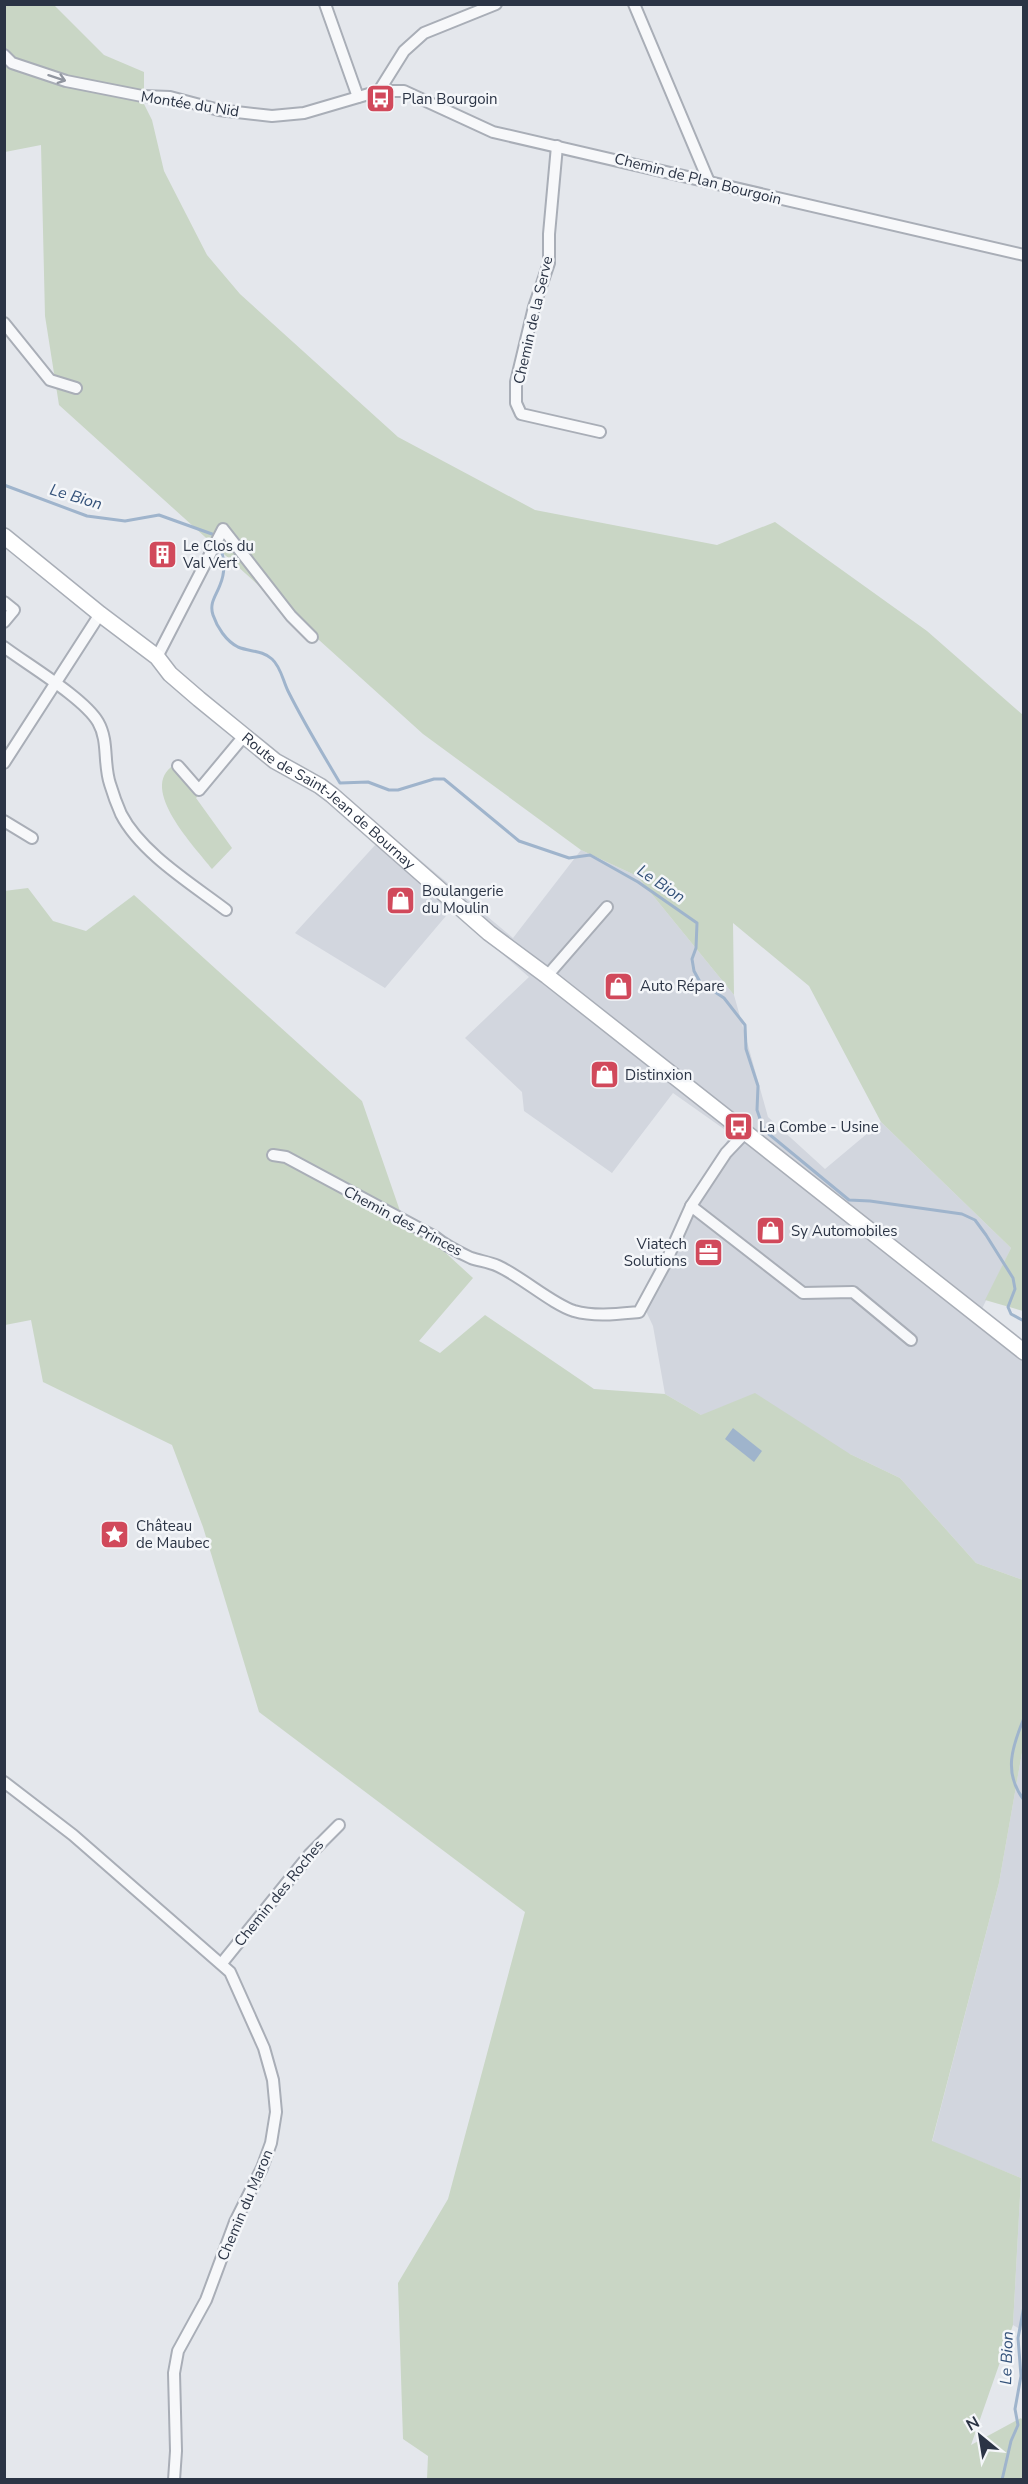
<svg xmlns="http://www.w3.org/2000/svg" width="1028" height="2484" font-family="'Nunito Sans',sans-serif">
  <rect width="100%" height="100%" fill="#e4e7ec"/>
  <g fill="#d2d6de">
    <path d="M387 832 513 938 581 850 637 876 734 995 768 1117 825 1169 881 1122 1011 1248 981 1311 1023 1350V1580L976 1563 900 1478 850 1454 701 1415 665 1394 653 1326 644 1307 684 1214 731 1134 673 1093 612 1173 524 1111 522 1092 465 1038 529 977 451 910 385 988 295 933Z"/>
    <path d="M1023 1747V2331L1013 2325 1021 2178 932 2142 999 1883Z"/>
  </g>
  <g fill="#c9d6c5">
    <path d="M5 5H54L104 55 144 72V104L152 120 164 171 207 255 240 294 398 437 535 510 717 545 775 522 927 631 1023 715V1311L985 1300 1011 1248 881 1122 809 986 733 923 734 995 637 876 581 850 423 734 59 405 45 316 41 145 5 152Z"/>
    <path d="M174 765 200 794 196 798 232 848 212 869C196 848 137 788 174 765Z"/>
    <path d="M28 888 53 921 86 931 134 895 362 1101 400 1211 473 1278 419 1341 440 1353 485 1315 594 1389 665 1394 701 1415 755 1393 850 1454 900 1478 976 1563 1023 1580V1747L999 1883 932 2141 1021 2178 1013 2325 971 2445 1021 2418 1024 2422 1023 2479H427L428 2456 403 2439 398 2283 448 2199 525 1912 259 1712 203 1527 172 1445 43 1382 31 1320 5 1325 4 891Z"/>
  </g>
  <path fill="#9fb4cc" d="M733 1428 762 1451 754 1462 725 1439Z"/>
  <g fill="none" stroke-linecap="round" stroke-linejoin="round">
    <g stroke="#9fb4cc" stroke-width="3">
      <path d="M4 485 87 516 125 521 159 515 212 534"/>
      <path d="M220 545C224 559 226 571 220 585 216 596 209 603 213 615 217 627 226 641 238 647 250 652 262 650 272 659 281 667 283 681 288 691 304 723 322 753 340 783L368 782 389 790H398L434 779H444L519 841 569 858 590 855 638 882 697 923 696 948 692 959 694 971 700 982 724 998 745 1025 746 1049 758 1086 757 1110 764 1130 849 1200 870 1201 962 1214 975 1220 986 1235 1013 1278 1015 1289 1008 1307 1011 1314 1024 1321"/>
      <path d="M1024 1718C1012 1747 1003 1773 1024 1800"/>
      <path d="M1002 2480 1011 2441 1018 2425 1015 2409 1021 2376 1018 2338 1024 2306"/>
    </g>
    <defs>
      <g id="minor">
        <path d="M325 4 358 97"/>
        <path d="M634 4 709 182"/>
        <path d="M4 55 12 63 66 81 142 96 170 97 219 110 272 116 304 113 379 91H404L493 132 1024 255"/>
        <path d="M379 91 404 51 424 33 496 4"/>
        <path d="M557 146 549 234V263L534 307 516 382V403L521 414 600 432"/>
        <path d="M4 323 50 380 76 388"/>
        <path d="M4 602 14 610 4 622"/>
        <path d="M4 647C28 665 84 698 98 722 109 741 103 763 110 784 113 794 117 805 121 814 141 853 192 884 226 910"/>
        <path d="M157 657 223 529 291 616 312 637"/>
        <path d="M4 763 100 614"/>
        <path d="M178 766 199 790 244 736"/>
        <path d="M4 821 32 838"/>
        <path d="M547 976 607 907"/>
        <path d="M273 1155 286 1157 435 1237C446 1246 458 1252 471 1258 480 1261 489 1262 498 1266 522 1277 552 1304 574 1311 595 1317 618 1314 639 1312L665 1264 691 1206 726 1153 745 1133"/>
        <path d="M691 1206 803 1293 853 1292 911 1340"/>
        <path d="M4 1782 73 1835 230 1972 264 2048 273 2080 276 2112 271 2143 262 2168 235 2222 206 2300 178 2351 174 2373 176 2451 174 2480"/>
        <path d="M222 1963 310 1854 339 1825"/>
      </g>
      <g id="secondary">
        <path id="s1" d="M4 536 100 614 157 657 170 674 199 699 275 761 320 786 332 795 489 933 547 976 1024 1352"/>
      </g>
    </defs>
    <use href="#minor" stroke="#a9aeb7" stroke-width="14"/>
    <use href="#secondary" stroke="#a9aeb7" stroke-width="18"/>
    <use href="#minor" stroke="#f7f8fa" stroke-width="10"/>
    <use href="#secondary" stroke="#fff" stroke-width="15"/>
  </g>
  <defs><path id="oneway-shaft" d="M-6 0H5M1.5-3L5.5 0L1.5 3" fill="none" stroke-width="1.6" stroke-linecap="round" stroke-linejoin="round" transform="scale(1.5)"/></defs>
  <use stroke="#9196a0" href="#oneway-shaft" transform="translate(57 78) rotate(18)"/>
  <defs>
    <symbol id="bus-square" viewBox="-11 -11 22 22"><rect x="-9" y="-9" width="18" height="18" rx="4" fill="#d1495b" stroke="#f4f6f9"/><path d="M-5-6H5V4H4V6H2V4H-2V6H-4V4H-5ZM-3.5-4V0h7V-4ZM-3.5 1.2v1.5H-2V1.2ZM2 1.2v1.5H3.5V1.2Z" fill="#fff"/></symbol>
    <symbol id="building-square" viewBox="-11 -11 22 22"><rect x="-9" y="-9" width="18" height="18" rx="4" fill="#d1495b" stroke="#f4f6f9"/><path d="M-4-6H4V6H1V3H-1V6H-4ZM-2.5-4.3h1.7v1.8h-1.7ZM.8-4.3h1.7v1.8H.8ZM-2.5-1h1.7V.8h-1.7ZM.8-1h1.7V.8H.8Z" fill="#fff"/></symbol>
    <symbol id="shop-square" viewBox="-11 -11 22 22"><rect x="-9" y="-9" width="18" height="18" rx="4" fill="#d1495b" stroke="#f4f6f9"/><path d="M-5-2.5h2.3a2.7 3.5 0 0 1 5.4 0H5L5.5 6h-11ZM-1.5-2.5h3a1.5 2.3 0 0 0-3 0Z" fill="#fff"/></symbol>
    <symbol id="office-square" viewBox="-11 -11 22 22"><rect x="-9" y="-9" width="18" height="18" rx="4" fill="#d1495b" stroke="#f4f6f9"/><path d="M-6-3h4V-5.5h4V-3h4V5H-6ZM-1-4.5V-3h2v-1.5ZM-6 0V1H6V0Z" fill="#fff"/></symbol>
    <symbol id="sight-square" viewBox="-11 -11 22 22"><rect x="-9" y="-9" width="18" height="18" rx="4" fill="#d1495b" stroke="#f4f6f9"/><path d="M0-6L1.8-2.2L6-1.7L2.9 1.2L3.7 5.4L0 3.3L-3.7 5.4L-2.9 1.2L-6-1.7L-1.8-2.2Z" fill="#fff"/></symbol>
  </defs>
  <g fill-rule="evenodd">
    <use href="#bus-square" x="364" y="82" width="33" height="33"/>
    <use href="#building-square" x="146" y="538" width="33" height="33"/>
    <use href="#shop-square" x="384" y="884" width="33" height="33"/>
    <use href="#shop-square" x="602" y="970" width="33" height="33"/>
    <use href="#shop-square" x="588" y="1058" width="33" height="33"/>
    <use href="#bus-square" x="722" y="1110" width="33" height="33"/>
    <use href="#shop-square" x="754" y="1214" width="33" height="33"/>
    <use href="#office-square" x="692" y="1236" width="33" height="33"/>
    <use href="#sight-square" x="98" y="1518" width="33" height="33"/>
  </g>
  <g text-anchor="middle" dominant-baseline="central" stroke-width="5" stroke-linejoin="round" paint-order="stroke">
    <g font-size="15" fill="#2b3445" stroke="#f4f6f9" text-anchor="start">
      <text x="402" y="99">Plan Bourgoin</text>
      <text x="183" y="546">Le Clos du<tspan x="183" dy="17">Val Vert</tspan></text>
      <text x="422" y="891">Boulangerie<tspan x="422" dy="17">du Moulin</tspan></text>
      <text x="640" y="986">Auto Répare</text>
      <text x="625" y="1075">Distinxion</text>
      <text x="759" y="1127">La Combe - Usine</text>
      <text x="791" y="1231">Sy Automobiles</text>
      <text x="687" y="1244" text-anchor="end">Viatech<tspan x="687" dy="17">Solutions</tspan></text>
      <text x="136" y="1526">Château<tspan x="136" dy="17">de Maubec</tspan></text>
    </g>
    <g font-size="15" fill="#2b3445" stroke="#f4f6f9">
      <text transform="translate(190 104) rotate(9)">Montée du Nid</text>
      <text transform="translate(698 179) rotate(14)">Chemin de Plan Bourgoin</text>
      <text transform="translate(533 320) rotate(-77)">Chemin de la Serve</text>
      <text stroke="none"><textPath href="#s1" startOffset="420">Route de Saint-Jean de Bournay</textPath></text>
      <text transform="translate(403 1221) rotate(28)">Chemin des Princes</text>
      <text transform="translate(279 1893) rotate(-51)">Chemin des Roches</text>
      <text transform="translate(245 2205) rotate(-67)">Chemin du Maron</text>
    </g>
    <g font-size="16" font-style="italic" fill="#34527a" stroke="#f4f6f9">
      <text transform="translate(76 497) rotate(17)">Le Bion</text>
      <text transform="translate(661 884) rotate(34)">Le Bion</text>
      <text transform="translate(1007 2358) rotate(-88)">Le Bion</text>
    </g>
  </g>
  <rect width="1028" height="2484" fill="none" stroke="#2b3445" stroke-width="12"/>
  <g transform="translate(980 2436) rotate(330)" stroke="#f4f6f9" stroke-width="4.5" paint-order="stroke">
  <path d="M0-4.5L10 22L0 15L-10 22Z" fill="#2b3445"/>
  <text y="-9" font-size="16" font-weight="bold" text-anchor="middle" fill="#2b3445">N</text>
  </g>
</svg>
